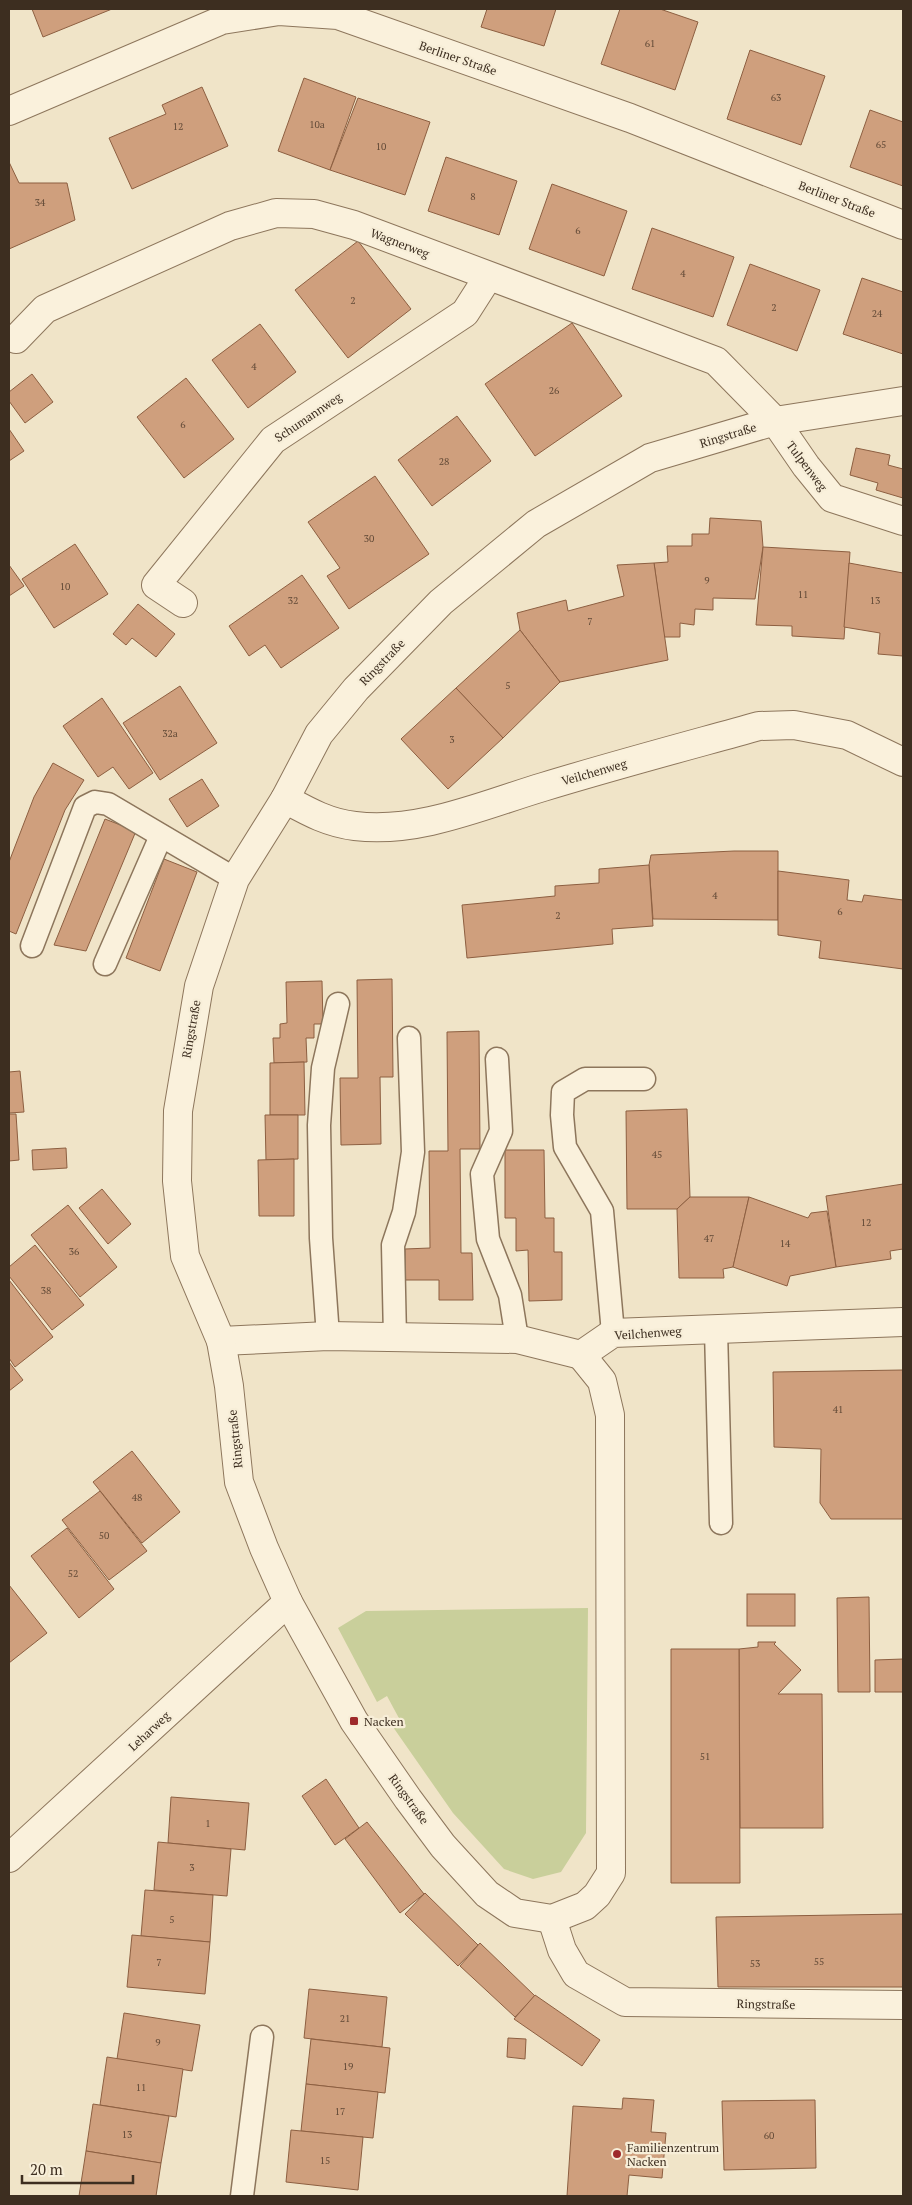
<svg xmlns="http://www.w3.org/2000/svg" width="912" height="2205" font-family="'PT Serif',serif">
  <rect width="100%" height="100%" fill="#f0e4c8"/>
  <path fill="#c9cf9b" d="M588 1608 586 1833 561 1872 533 1879 504 1869 453 1813 393 1727 401 1722 387 1696 377 1702 338 1628 366 1611Z"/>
  <g fill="#cf9f7d" stroke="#8d5f41">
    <path d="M32 9H112L43 37Z"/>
    <path d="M487 9H556L544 46 481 27Z"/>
    <path d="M620 9H660L698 22 675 90 601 64Z"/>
    <path d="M750 50 825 76 801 145 727 119Z"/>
    <path d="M304 78 356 97 330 170 278 151Z"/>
    <path d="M202 87 228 146 132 189 109 138 166 114 162 105Z"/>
    <path d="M358 98 430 122 405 195 330 170Z"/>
    <path d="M870 110 903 122V186L850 167Z"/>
    <path d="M446 157 517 181 499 235 428 211Z"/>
    <path d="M9 162 19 183H67L75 220 9 249Z"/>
    <path d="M552 184 627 211 604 276 529 249Z"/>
    <path d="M652 228 734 257 713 317 632 289Z"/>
    <path d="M358 241 411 309 348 358 295 290Z"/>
    <path d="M750 264 820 290 797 351 727 325Z"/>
    <path d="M862 278 903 292V354L843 334Z"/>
    <path d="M572 323 622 396 535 456 485 384Z"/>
    <path d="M260 324 296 372 248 408 212 360Z"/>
    <path d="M32 374 53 402 25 423 9 401V392Z"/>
    <path d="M186 378 234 439 184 478 137 417Z"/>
    <path d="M457 416 491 461 432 506 398 460Z"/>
    <path d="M9 429 24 451 9 461Z"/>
    <path d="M856 448 890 455 888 465 903 469V498L876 490 878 483 850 475Z"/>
    <path d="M375 476 429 554 349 609 327 576 340 568 308 522Z"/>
    <path d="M710 518 761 521 763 547 755 599 713 598V610L695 609 694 625 680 623V637H664L654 563 668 562 667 546H692V534H709Z"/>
    <path d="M75 544 108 594 54 628 22 579Z"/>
    <path d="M763 547 850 552 844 639 792 636V626L756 625Z"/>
    <path d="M654 563 668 660 560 682 520 630 517 613 566 600 568 611 624 596 617 565Z"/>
    <path d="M849 563 903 573V656L878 654 880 633 844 627Z"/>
    <path d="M9 565 24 586 9 596Z"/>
    <path d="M302 575 339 628 281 668 265 645 249 656 229 626Z"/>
    <path d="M138 604 175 634 156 657 132 638 126 645 113 634Z"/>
    <path d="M520 630 560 682 503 738 456 688Z"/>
    <path d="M180 686 217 743 160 780 123 723Z"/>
    <path d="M456 688 503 738 448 789 401 739Z"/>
    <path d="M102 698 153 773 129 789 113 767 98 777 63 726Z"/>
    <path d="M53 763 84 780 65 810 16 934 9 931V862L34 797Z"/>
    <path d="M202 779 219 806 187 827 169 799Z"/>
    <path d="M105 819 136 831 86 951 54 945Z"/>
    <path d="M734 851H778V920L653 919 649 865 651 855Z"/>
    <path d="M164 859 197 872 160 971 126 958Z"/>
    <path d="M649 865 653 926 612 929 613 944 467 958 462 905 555 896V886L599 883V869Z"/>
    <path d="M778 871 849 880 847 900 862 902 864 895 903 900V969L819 958 821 941 778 935Z"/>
    <path d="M392 979 393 1077H380L381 1144 341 1145 340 1078H358L357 980Z"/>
    <path d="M322 981 323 1024H314V1038H306L307 1062 274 1063 273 1038H280V1024L287 1023 286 982Z"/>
    <path d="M479 1031 480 1149H460L461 1253H472L473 1300H439V1280H405V1249L430 1248 429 1151H448L447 1032Z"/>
    <path d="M304 1062 305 1115H270V1063Z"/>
    <path d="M20 1071 24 1112 9 1113V1072Z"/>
    <path d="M687 1109 690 1197 677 1209H627L626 1111Z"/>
    <path d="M9 1114H16L19 1160 9 1161Z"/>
    <path d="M265 1115H298V1159L266 1160Z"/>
    <path d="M66 1148 67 1168 33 1170 32 1150Z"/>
    <path d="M505 1150H544L545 1218H554V1252H562V1300L529 1301 528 1250 516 1251V1218H505Z"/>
    <path d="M294 1159V1216H259L258 1160Z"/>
    <path d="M903 1184V1249L890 1251 891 1259 836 1267 826 1196Z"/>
    <path d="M102 1189 131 1224 108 1244 79 1208Z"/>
    <path d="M690 1197H749L733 1267 723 1269 724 1278H679L677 1209Z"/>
    <path d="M749 1197 808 1218 811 1213 827 1211 836 1267 790 1276 787 1286 733 1267Z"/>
    <path d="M68 1205 117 1267 80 1297 31 1235Z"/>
    <path d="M35 1245 84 1305 52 1330 9 1276V1267Z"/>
    <path d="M9 1280 53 1337 15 1367 9 1358Z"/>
    <path d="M9 1362 23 1380 9 1391Z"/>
    <path d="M903 1370V1519H831L820 1503 821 1449 774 1447 773 1372Z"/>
    <path d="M132 1451 180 1512 142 1543 93 1482Z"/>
    <path d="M100 1491 147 1551 109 1580 62 1520Z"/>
    <path d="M67 1528 114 1589 79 1618 31 1556Z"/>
    <path d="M9 1585 47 1633 9 1663Z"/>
    <rect x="747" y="1594" width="48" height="32"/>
    <path d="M869 1597 870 1692H838L837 1598Z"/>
    <path d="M758 1642H776L774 1644 801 1670 778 1694H822L823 1828H740L739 1649 758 1647Z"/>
    <path d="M671 1649H739L740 1883H671Z"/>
    <path d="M903 1659V1692H875V1660Z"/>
    <path d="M326 1779 359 1828 335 1845 302 1796Z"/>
    <path d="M171 1797 249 1803 245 1850 168 1843Z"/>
    <path d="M367 1822 424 1894 400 1913 345 1839Z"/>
    <path d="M158 1842 231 1849 227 1896 154 1890Z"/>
    <path d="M145 1890 213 1895 210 1942 141 1936Z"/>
    <path d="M425 1893 478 1945 458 1966 405 1914Z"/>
    <path d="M903 1914V1987H718L716 1917Z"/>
    <path d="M132 1935 210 1942 205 1994 127 1987Z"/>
    <path d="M480 1943 535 1996 515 2017 460 1966Z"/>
    <path d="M309 1989 387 1997 382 2047 304 2038Z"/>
    <path d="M535 1995 600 2040 582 2066 514 2019Z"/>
    <path d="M124 2013 200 2025 192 2071 117 2059Z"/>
    <path d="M508 2038 526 2039 525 2059 507 2057Z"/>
    <path d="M311 2039 390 2048 385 2093 306 2084Z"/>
    <path d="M107 2057 183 2069 176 2117 100 2105Z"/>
    <path d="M306 2084 378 2092 373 2138 301 2131Z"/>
    <path d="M623 2098 654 2100 651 2132 666 2133 662 2178 629 2175 627 2196H567L573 2106 622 2109Z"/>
    <path d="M815 2100 816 2168 724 2170 722 2101Z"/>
    <path d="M93 2104 169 2116 161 2163 86 2151Z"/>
    <path d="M291 2130 363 2137 358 2190 286 2182Z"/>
    <path d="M86 2151 161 2163 156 2196H79Z"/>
  </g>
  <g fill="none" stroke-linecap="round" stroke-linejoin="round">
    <defs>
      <g id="service">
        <path d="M32 946 85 807 95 802 108 804 235 879"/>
        <path d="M105 964 161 836"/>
        <path d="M497 1059 501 1131 482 1174 488 1239 510 1295 517 1339"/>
        <path d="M716 1330 721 1523"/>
        <path d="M613 1333 602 1211 565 1147 562 1115 563 1092 585 1079H644"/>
        <path d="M328 1336 321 1238 319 1125 323 1068 338 1004"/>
        <path d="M395 1338 393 1245 404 1212 413 1152 409 1038"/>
        <path d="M242 2196 262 2037"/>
      </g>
      <g id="minor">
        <path d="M9 111 222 20 279 11 338 15 630 118 903 225"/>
        <path d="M16 339 45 309 230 226 276 213 314 214 354 225 716 361 775 421 806 466 832 498 903 521"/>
        <path d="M183 603 156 585 273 440 465 313 488 277"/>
        <path d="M285 799C307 811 328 823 355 826 418 834 483 805 543 787 615 765 687 746 759 726L794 725 847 735 903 762"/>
        <path d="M221 1341 328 1336 517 1339 581 1355 613 1333 903 1322"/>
        <path d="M581 1355 602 1381 610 1415 611 1873 597 1895 585 1906 552 1919 515 1913 487 1894 443 1846 408 1799 354 1721 288 1602 264 1548 239 1482 229 1386 221 1341 185 1256 177 1181 178 1111 199 986 235 879 285 799 319 734 356 689 441 602 536 524 650 458 775 421 903 401"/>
        <path d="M9 1858 288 1602"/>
        <path d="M552 1919 562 1950 576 1974 625 2002 903 2005"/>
      </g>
    </defs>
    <use href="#service" stroke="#8d765c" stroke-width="25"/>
    <use href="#minor" stroke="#8d765c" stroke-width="30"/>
    <use href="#service" stroke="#faf1dc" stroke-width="22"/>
    <use href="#minor" stroke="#faf1dc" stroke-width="28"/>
  </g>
  <g fill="#9e2a2b" stroke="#f7eed8" stroke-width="2">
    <rect x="349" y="1716" width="10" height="10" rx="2.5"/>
    <circle cx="617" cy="2154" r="5"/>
  </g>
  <g text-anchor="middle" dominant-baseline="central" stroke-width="4.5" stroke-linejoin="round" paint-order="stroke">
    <g font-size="10" fill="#624a37">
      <text x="650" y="43">61</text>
      <text x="776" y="97">63</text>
      <text x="317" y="124">10a</text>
      <text x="178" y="126">12</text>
      <text x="881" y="144">65</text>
      <text x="381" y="146">10</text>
      <text x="473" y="196">8</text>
      <text x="40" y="202">34</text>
      <text x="578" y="230">6</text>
      <text x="683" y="273">4</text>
      <text x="353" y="300">2</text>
      <text x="774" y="307">2</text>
      <text x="877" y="313">24</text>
      <text x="254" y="366">4</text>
      <text x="554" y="390">26</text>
      <text x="183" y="424">6</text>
      <text x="444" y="461">28</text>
      <text x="369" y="538">30</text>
      <text x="707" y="580">9</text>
      <text x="65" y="586">10</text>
      <text x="803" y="594">11</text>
      <text x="293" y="600">32</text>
      <text x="875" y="600">13</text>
      <text x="590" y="621">7</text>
      <text x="508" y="685">5</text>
      <text x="170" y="733">32a</text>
      <text x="452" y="739">3</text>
      <text x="715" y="895">4</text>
      <text x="840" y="911">6</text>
      <text x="558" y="915">2</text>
      <text x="657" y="1154">45</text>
      <text x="866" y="1222">12</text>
      <text x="709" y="1238">47</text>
      <text x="785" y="1243">14</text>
      <text x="74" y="1251">36</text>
      <text x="46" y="1290">38</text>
      <text x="838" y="1409">41</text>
      <text x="137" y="1497">48</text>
      <text x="104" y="1535">50</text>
      <text x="73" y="1573">52</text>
      <text x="705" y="1756">51</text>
      <text x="208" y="1823">1</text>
      <text x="192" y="1867">3</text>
      <text x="172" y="1919">5</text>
      <text x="819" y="1961">55</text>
      <text x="159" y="1962">7</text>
      <text x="755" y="1963">53</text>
      <text x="345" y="2018">21</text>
      <text x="158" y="2042">9</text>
      <text x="348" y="2066">19</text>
      <text x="141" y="2087">11</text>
      <text x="340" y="2111">17</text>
      <text x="127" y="2134">13</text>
      <text x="769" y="2135">60</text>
      <text x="325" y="2160">15</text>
    </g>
    <g font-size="12" fill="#3d2e20" stroke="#f7eed8">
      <text transform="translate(458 58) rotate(19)">Berliner Straße</text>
      <text transform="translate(837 199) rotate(21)">Berliner Straße</text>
      <text transform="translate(400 243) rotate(21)">Wagnerweg</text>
      <text transform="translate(308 417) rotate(-34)">Schumannweg</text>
      <text transform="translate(728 435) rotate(-17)">Ringstraße</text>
      <text transform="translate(807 466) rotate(53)">Tulpenweg</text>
      <text transform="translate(382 662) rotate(-46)">Ringstraße</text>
      <text transform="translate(594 772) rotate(-16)">Veilchenweg</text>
      <text transform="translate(191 1029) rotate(-80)">Ringstraße</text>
      <text transform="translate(648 1333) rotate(-4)">Veilchenweg</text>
      <text transform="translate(235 1439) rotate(-96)">Ringstraße</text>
      <text transform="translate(149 1731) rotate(-43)">Leharweg</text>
      <text transform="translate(409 1799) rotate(54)">Ringstraße</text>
      <text transform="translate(766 2004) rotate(1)">Ringstraße</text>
    </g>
    <g font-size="12" fill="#3d2e20" stroke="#f7eed8" text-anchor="start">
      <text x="364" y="1721">Nacken</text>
      <text x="627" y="2147">Familienzentrum<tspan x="627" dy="14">Nacken</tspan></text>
    </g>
  </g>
  <rect width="912" height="2205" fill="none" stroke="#3d2e20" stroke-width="20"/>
  <path d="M22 2175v8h111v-8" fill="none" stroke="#3d2e20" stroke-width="2.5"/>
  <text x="30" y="2175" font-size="15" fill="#3d2e20" stroke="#f7eed8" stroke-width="4" paint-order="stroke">20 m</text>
</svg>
